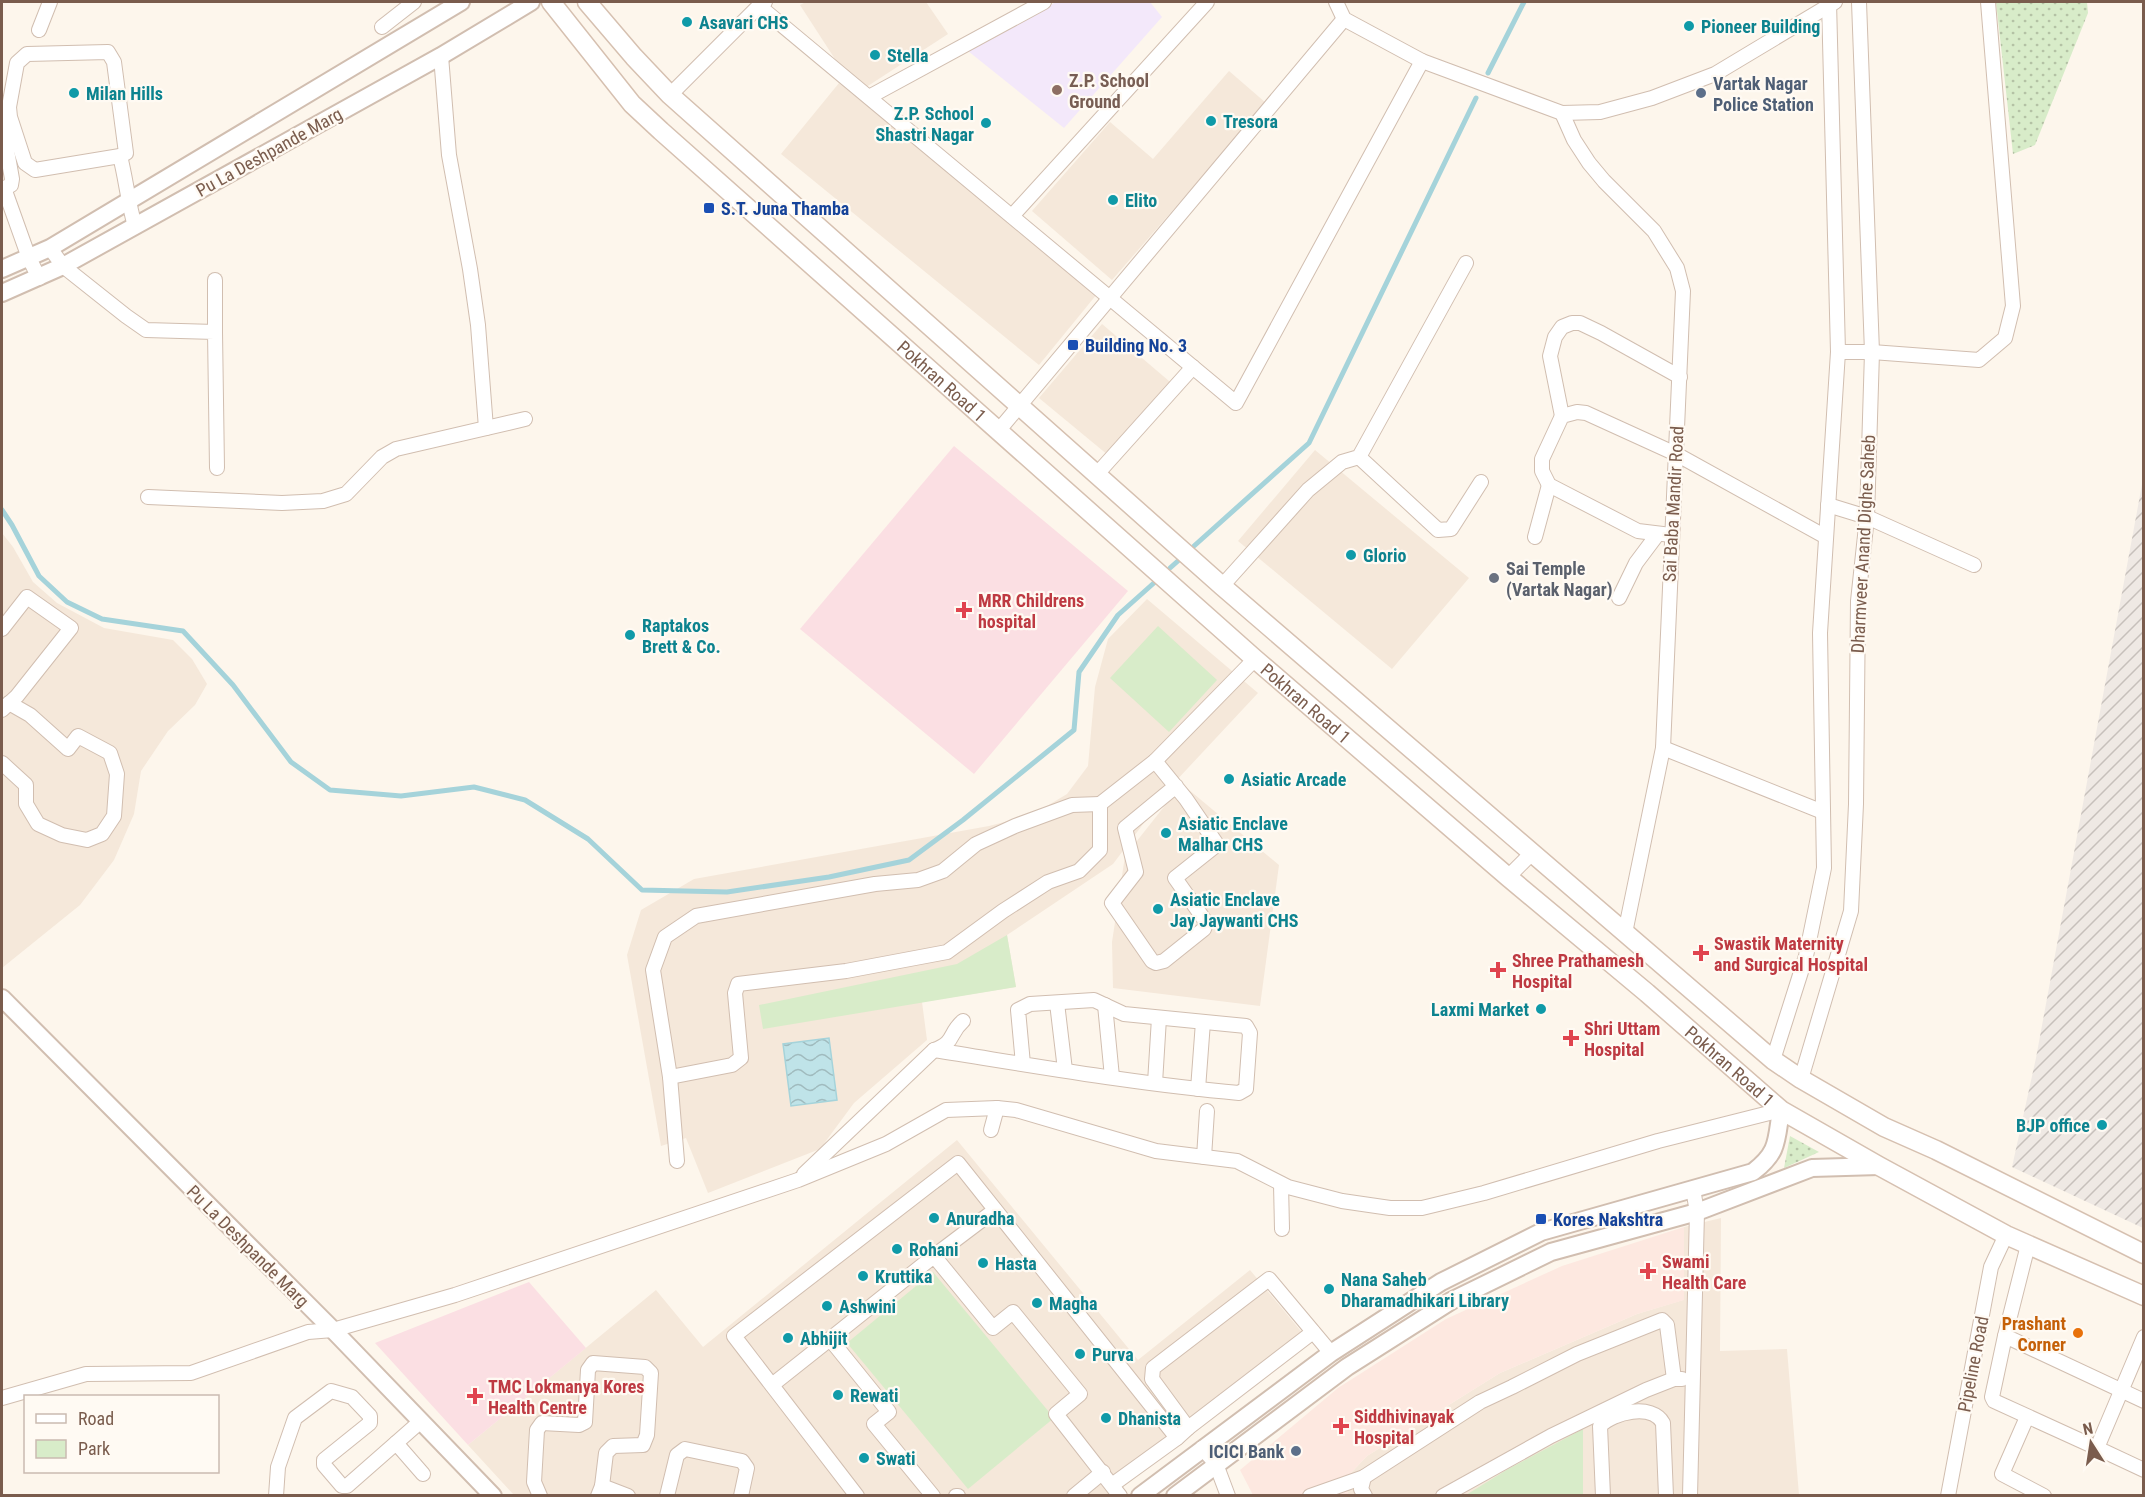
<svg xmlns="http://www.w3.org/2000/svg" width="2145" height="1497" font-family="'Roboto Condensed',sans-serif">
  <defs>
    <pattern id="industrial-furrows" width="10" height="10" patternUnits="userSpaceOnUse" patternTransform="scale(1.5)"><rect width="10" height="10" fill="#efe9e4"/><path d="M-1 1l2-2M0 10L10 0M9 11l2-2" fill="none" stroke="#c7c0bb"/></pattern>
    <pattern id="grass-dots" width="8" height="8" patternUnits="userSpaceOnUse" patternTransform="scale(1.5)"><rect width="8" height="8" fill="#d8ecc9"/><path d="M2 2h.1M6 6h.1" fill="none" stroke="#b4c2a5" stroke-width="1.8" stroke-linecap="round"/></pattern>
    <pattern id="water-waves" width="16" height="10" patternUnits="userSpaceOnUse" patternTransform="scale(1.5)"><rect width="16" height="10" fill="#bfe3e8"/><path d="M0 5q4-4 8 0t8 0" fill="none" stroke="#a0bbbe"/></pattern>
  </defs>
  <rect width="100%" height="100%" fill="#fdf6ec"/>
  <g fill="#f5e8da">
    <path d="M806 2H926L948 34 857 93 800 5Z"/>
    <path d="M1229 71 1266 103 1112 280 1032 211 1110 122 1153 159Z"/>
    <path d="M839 83 1097 294 1039 365 781 154Z"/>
    <path d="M1102 324 1176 387 1114 460 1039 398Z"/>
    <path d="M1315 450 1469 578 1392 669 1238 541Z"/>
    <path d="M2 533 13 547 33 582 57 603 104 628 173 640 192 659 207 684 195 705 168 731 141 771 134 814 114 860 80 905 2 968Z"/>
    <path d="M1147 599 1258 693 1174 783 1113 864 1007 935 1016 987 922 1002 927 1040 854 1103 820 1149 708 1193 686 1138 661 1146 627 955 641 910 694 879 989 826 1032 815 1067 794 1088 766 1095 687 1108 639Z"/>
    <path d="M1182 784 1279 865 1260 1006 1113 988 1112 942 1125 856Z"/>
    <path d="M957 1140 1138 1360 1250 1270 1310 1342 1113 1495H514L468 1445 656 1290 703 1347Z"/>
    <path d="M1721 1218 1720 1351 1787 1349 1799 1495 1349 1496 1346 1489 1350 1474 1367 1456 1500 1373 1637 1314 1683 1300 1684 1227Z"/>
  </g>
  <path fill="#fde8e0" d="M1684 1227V1300L1637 1314 1500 1373 1367 1456 1350 1474 1346 1488 1349 1495H1253L1240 1470 1338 1388 1446 1319 1562 1266Z"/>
  <path fill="url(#industrial-furrows)" d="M2143 479V1228L2012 1167 2036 1058Z"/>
  <path fill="#f3e8fa" d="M1056 2H1150L1162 17 1064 128 968 51Z"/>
  <g fill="#fbdfe3">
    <path d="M954 446 1128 591 974 774 800 629Z"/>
    <path d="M529 1282 586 1348 468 1445 375 1343Z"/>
  </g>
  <g fill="url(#grass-dots)">
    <path d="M1996 2H2087L2088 13 2035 145 2013 154Z"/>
    <path d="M1790 1136 1819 1152 1784 1168Z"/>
  </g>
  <g fill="#d8ecc9">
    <path d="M1158 626 1217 680 1169 732 1110 678Z"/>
    <path d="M1007 935 1016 987 763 1029 759 1005 957 964Z"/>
    <path d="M933 1272 1054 1418 968 1489 847 1343Z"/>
    <path d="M1583 1429V1495H1466L1508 1469Z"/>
  </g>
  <path fill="url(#water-waves)" stroke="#a5d3da" stroke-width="1.5" d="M829 1038 837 1100 791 1106 783 1044Z"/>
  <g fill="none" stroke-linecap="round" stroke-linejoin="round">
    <g stroke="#a5d3da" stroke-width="5">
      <path d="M1488 73 1524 2"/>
      <path d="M2 510 12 525 39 576 67 602 102 619 183 631 233 685 291 762 330 790 401 796 474 787 525 800 588 839 642 890 727 892 829 877 909 860 963 820 1074 730 1079 672 1118 615 1155 582"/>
      <path d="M1194 546 1309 443 1476 98"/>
      <path d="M1170 568 1179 560"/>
    </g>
    <defs>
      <g id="minor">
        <path d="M759 6 1236 403 1422 61 1344 19 1336 2"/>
        <path d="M382 27 414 2"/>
        <path d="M39 30 50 2"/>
        <path d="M108 52 114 62 126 153 120 156 35 170 25 163 10 117 9 107 17 63 27 54Z"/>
        <path d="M441 56 449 155 470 269 478 325 486 428"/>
        <path d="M1422 61 1562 113 1600 112 1652 98 1715 74 1835 2"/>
        <path d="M670 95 759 6 765 2"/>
        <path d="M869 97 1044 2"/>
        <path d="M1562 113 1574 140 1589 163 1604 181 1654 231 1677 268 1683 291 1663 748 1625 933"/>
        <path d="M2 122 12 179 11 185 2 189"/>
        <path d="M120 156C126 179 128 203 135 226"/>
        <path d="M4 188 29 258 39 278"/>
        <path d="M1012 216 1207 2"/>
        <path d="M50 248 63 266 126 316 146 330 215 332 217 468"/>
        <path d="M215 332V280"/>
        <path d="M1838 352H1872L1979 360 2005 338 2013 306 1988 2"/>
        <path d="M1562 416 1550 356 1555 337 1562 327 1572 323H1580L1601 333 1680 377"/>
        <path d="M999 430 1344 19"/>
        <path d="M1359 457 1438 530 1451 529 1481 482"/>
        <path d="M1097 474 1193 367"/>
        <path d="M148 497 282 503 323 501 346 494 382 457 396 449 525 419"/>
        <path d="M1828 505 1867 517 1974 565"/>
        <path d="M1671 535 1638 531 1549 485 1542 471V459L1562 416 1577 412 1586 413 1676 454 1826 537"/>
        <path d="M1535 537 1549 485"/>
        <path d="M1222 586 1308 490 1342 462 1359 457 1466 263"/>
        <path d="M1619 598 1636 563 1657 535"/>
        <path d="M2 629 27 597 71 628 17 696 2 710"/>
        <path d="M1663 748 1823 812"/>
        <path d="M1155 761 1186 799 1216 843 1214 847 1175 878 1206 922 1204 929 1164 961 1156 963 1152 961 1112 903 1136 872 1125 828 1176 786"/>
        <path d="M2 763 26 785V804L38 824 62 835 87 840 102 834 114 816 117 774 110 753 78 736 68 749 30 715 9 703"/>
        <path d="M1508 877 1532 853"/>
        <path d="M1057 1003 1065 1070"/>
        <path d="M1105 1005 1112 1077"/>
        <path d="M934 1050C1036 1066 1137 1084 1239 1093L1246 1089 1250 1033 1246 1026 1124 1014 1094 1000 1030 1004 1018 1010 1023 1064"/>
        <path d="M1773 1060 1806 956 1824 868 1820 633 1838 352 1829 2"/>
        <path d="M670 1077 732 1065 741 1058 735 993 738 984 846 971 947 952 1003 911 1048 882 1079 871 1100 850V804L1155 761 1255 659"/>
        <path d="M1801 1079 1851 911 1856 804 1858 601 1867 517 1872 352 1859 2"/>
        <path d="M1155 1083 1159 1018"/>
        <path d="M1198 1089 1203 1022"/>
        <path d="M991 1130 997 1108"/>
        <path d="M1204 1157 1207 1111"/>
        <path d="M677 1161 670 1077 653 970 665 937 696 916 875 884 918 880 943 871 976 844 1015 826 1072 805 1100 804"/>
        <path d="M804 1174 934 1050C956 1042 948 1034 963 1021"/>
        <path d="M1281 1184 1282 1229"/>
        <path d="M934 1256 995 1210"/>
        <path d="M2005 1336 2028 1245"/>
        <path d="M2144 1337 2097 1448 2144 1470"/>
        <path d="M772 1385 830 1339"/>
        <path d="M2 1398 86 1374 191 1373 308 1332 333 1330 455 1295 798 1180 886 1144 946 1110 997 1108 1016 1110 1156 1151 1237 1161 1288 1187 1342 1201 1390 1208H1422L1484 1193 1658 1141 1781 1110"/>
        <path d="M2027 1417 2002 1474 2044 1496"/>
        <path d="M1188 1428 1313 1332"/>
        <path d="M1177 1438 1188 1428 1152 1379 1153 1368 1269 1279 1331 1353"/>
        <path d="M396 1443 421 1421"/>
        <path d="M1202 1448 1216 1464 1228 1496"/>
        <path d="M2097 1448 1994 1401 1992 1397 2005 1336 2144 1401"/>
        <path d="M1364 1477 1361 1489 1365 1496"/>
        <path d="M602 1486 628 1496"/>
        <path d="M276 1496 278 1467 295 1418 331 1391 352 1397 370 1416V1423L324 1460V1465L342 1486H347L396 1443 423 1474"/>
        <path d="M540 1496 534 1482 537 1430 542 1423 579 1425 585 1422 588 1370 593 1363 645 1367 651 1373 647 1435 643 1445 613 1446 606 1453 602 1486 598 1496"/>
        <path d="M667 1496 677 1455 685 1449 742 1461 747 1468 741 1496"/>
        <path d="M857 1496 734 1336 958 1163 1177 1438 1112 1485"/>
        <path d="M933 1496 874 1424 889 1412 830 1339 934 1256 993 1328 1013 1312 1080 1394 1056 1414 1120 1496"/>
        <path d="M956 1496H958"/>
        <path d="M1074 1496 1103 1472"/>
        <path d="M1310 1496 1364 1477 1480 1402 1512 1387 1577 1354 1662 1320 1667 1325 1674 1379"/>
        <path d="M1443 1496 1551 1436 1646 1390 1674 1379H1682"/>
        <path d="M1603 1496 1600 1426C1613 1412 1652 1403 1663 1423L1666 1496"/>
        <path d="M1690 1496 1697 1212 1693 1189"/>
        <path d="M1948 1496 1991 1267 2006 1235"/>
      </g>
      <g id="tertiary">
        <path d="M2 269 50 248 461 2"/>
        <path d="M2 293 63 266 441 56 531 2"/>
        <path d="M2 998 333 1330 493 1496"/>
        <path d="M1140 1496 1331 1353 1441 1282 1541 1232 1753 1172C1779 1152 1776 1141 1781 1110"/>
        <path d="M1175 1496 1347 1367 1451 1301 1551 1252 1697 1212 1812 1168 1879 1166"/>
      </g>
      <g id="secondary">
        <path id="s1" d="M551 2 632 104 661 131 1255 659 1508 877 1647 993 1781 1110 1879 1166 2006 1235 2144 1296"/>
        <path d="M587 2 634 57 670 95 1222 586 1773 1060 1801 1079 1884 1127 1936 1150 2144 1254"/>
      </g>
    </defs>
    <use href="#minor" stroke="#d1beb0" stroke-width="16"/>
    <use href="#tertiary" stroke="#d1beb0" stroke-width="20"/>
    <use href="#secondary" stroke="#d6c0b0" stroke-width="21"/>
    <use href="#minor" stroke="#fff" stroke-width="14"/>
    <use href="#tertiary" stroke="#fff" stroke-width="16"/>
    <use href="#secondary" stroke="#fff" stroke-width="18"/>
  </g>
  <g fill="#0f9aa8" stroke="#fffaf3" stroke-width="2">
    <circle cx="687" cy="22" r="6"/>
    <circle cx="1689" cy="26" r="6"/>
    <circle cx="875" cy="55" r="6"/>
    <circle cx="74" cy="93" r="6"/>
    <circle cx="1211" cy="121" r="6"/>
    <circle cx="986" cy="123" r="6"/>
    <circle cx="1113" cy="200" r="6"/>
    <circle cx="1351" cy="555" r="6"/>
    <circle cx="630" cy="635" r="6"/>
    <circle cx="1229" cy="779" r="6"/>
    <circle cx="1166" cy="833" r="6"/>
    <circle cx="1158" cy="909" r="6"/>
    <circle cx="1541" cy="1009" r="6"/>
    <circle cx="2102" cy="1125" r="6"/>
    <circle cx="934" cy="1218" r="6"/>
    <circle cx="897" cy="1249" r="6"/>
    <circle cx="983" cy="1263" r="6"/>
    <circle cx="863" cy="1276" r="6"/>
    <circle cx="1329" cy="1289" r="6"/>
    <circle cx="1037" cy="1303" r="6"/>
    <circle cx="827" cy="1306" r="6"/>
    <circle cx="788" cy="1338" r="6"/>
    <circle cx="1080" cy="1354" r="6"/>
    <circle cx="838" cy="1395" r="6"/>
    <circle cx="1106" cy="1418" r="6"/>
    <circle cx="864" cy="1458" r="6"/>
  </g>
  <circle fill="#8d6e63" stroke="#fffaf3" stroke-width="2" cx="1057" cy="90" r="6"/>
  <g fill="#5c6f8a" stroke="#fffaf3" stroke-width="2">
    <circle cx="1701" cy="93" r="6"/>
    <circle cx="1296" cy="1451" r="6"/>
  </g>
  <g fill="#1a4fb4" stroke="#fffaf3" stroke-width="2">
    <rect x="703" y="202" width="12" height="12" rx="3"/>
    <rect x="1067" y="339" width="12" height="12" rx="3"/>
    <rect x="1535" y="1213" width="12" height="12" rx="3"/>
  </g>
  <circle fill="#6b7280" stroke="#fffaf3" stroke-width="2" cx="1494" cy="578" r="6"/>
  <g fill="#e0444e" stroke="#fffaf3" stroke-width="2">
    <path d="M961 601h6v6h6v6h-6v6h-6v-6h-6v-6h6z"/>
    <path d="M1698 944h6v6h6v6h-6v6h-6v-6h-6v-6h6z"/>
    <path d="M1495 961h6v6h6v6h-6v6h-6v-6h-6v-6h6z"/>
    <path d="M1568 1029h6v6h6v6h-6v6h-6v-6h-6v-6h6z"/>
    <path d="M1645 1262h6v6h6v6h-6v6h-6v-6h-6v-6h6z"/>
    <path d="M472 1387h6v6h6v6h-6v6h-6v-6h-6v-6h6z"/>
    <path d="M1338 1417h6v6h6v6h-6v6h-6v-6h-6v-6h6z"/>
  </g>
  <circle fill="#e8710a" stroke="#fffaf3" stroke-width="2" cx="2078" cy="1333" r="6"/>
  <g text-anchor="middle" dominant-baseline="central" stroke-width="4.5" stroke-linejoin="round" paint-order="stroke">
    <g font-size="18" font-weight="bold" fill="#0d838f" stroke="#fffaf3" text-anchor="start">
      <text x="699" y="22">Asavari CHS</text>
      <text x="1701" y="26">Pioneer Building</text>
      <text x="887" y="55">Stella</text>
      <text x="86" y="93">Milan Hills</text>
      <text x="974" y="113" text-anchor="end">Z.P. School<tspan x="974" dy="21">Shastri Nagar</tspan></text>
      <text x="1223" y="121">Tresora</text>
      <text x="1125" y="200">Elito</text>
      <text x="1363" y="555">Glorio</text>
      <text x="642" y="625">Raptakos<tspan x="642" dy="21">Brett &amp; Co.</tspan></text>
      <text x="1241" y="779">Asiatic Arcade</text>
      <text x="1178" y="823">Asiatic Enclave<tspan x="1178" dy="21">Malhar CHS</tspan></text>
      <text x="1170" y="899">Asiatic Enclave<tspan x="1170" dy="21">Jay Jaywanti CHS</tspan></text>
      <text x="1529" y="1009" text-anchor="end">Laxmi Market</text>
      <text x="2090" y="1125" text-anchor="end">BJP office</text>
      <text x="946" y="1218">Anuradha</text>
      <text x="909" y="1249">Rohani</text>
      <text x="995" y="1263">Hasta</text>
      <text x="875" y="1276">Kruttika</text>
      <text x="1341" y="1279">Nana Saheb<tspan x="1341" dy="21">Dharamadhikari Library</tspan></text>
      <text x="1049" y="1303">Magha</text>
      <text x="839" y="1306">Ashwini</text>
      <text x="800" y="1338">Abhijit</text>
      <text x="1092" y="1354">Purva</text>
      <text x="850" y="1395">Rewati</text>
      <text x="1118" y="1418">Dhanista</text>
      <text x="876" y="1458">Swati</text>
    </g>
    <g font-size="18" font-weight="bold" fill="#785e54" stroke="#fffaf3" text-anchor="start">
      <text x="1069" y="80">Z.P. School<tspan x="1069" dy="21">Ground</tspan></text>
    </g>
    <g font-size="18" font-weight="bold" fill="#4e5e75" stroke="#fffaf3" text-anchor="start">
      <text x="1713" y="83">Vartak Nagar<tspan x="1713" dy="21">Police Station</tspan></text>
      <text x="1284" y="1451" text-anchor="end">ICICI Bank</text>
    </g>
    <g font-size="18" fill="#7a5c4d" stroke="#fffaf3">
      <text transform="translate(269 152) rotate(-29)">Pu La Deshpande Marg</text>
      <text stroke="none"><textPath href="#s1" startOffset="546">Pokhran Road 1</textPath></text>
      <text transform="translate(1673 504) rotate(-87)">Sai Baba Mandir Road</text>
      <text transform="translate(1863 544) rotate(-87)">Dharmveer Anand Dighe Saheb</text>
      <text stroke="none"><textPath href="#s1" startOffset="1032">Pokhran Road 1</textPath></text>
      <text stroke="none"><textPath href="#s1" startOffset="1590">Pokhran Road 1</textPath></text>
      <text transform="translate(248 1246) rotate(45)">Pu La Deshpande Marg</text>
      <text transform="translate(1973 1364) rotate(-79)">Pipeline Road</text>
    </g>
    <g font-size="18" font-weight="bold" fill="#164399" stroke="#fffaf3" text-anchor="start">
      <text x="721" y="208">S.T. Juna Thamba</text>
      <text x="1085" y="345">Building No. 3</text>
      <text x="1553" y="1219">Kores Nakshtra</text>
    </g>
    <g font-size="18" font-weight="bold" fill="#5b616d" stroke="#fffaf3" text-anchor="start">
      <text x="1506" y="568">Sai Temple<tspan x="1506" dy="21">(Vartak Nagar)</tspan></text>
    </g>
    <g font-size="18" font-weight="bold" fill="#be3a42" stroke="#fffaf3" text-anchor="start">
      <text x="978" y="600">MRR Childrens<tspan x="978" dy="21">hospital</tspan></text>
      <text x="1714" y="943">Swastik Maternity<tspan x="1714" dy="21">and Surgical Hospital</tspan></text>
      <text x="1512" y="960">Shree Prathamesh<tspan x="1512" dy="21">Hospital</tspan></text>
      <text x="1584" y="1028">Shri Uttam<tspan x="1584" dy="21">Hospital</tspan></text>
      <text x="1662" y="1261">Swami<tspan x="1662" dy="21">Health Care</tspan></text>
      <text x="488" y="1386">TMC Lokmanya Kores<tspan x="488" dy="21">Health Centre</tspan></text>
      <text x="1354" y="1416">Siddhivinayak<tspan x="1354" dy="21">Hospital</tspan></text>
    </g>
    <g font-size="18" font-weight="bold" fill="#c56008" stroke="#fffaf3" text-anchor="end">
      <text x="2066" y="1323">Prashant<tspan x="2066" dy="21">Corner</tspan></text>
    </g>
  </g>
  <rect width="2145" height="1497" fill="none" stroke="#7a5c4d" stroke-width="6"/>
  <rect x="24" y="1395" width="195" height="78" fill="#fffaf3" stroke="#cabbb1" stroke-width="1.5"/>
  <rect x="36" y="1414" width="30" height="9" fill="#ffffff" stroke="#cabbb1" stroke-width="1.5"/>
  <text x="78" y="1425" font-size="18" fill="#7a5c4d">Road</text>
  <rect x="36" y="1440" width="30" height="18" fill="#d8ecc9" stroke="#cabbb1" stroke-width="1.5"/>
  <text x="78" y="1455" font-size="18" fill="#7a5c4d">Park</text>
  <g transform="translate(2091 1443) rotate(348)" stroke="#fffaf3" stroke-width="4.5" paint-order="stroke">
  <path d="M0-4.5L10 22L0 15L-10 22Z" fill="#7a5c4d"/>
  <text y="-9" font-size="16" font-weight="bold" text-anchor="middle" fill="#7a5c4d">N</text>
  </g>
</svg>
